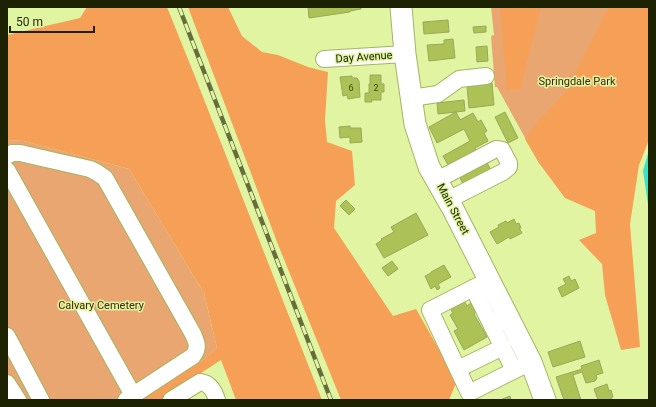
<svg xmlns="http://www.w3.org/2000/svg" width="656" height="407" font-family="Roboto,sans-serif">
  <rect width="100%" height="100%" fill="#e1f4a2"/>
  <g fill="#e9a671">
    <path d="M491 7H649V137L539 163 497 87H495L491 36 494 35Z"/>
    <path d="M7 140 24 141 129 169 204 293 217 348 203 360 137 400H7Z"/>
  </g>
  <g fill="#f6a057">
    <path d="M87 7H167L194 74 322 400H236L221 360 178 388 162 400H137L203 360 217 348 204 293 129 169 24 141 7 140V35L80 18Z"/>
    <path d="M188 7H228L242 36 262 52 278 55 308 67 328 72 325 120 327 142 352 151 355 185 336 201 334 228 393 316 416 309 457 381 449 400H341L277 242Z"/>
    <path d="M500 7H541L520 89 507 90Z"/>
    <path d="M609 7H649V140L639 165 630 224 640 347 621 350 605 295 602 264 579 240 596 233 595 211 565 198 539 163 525 139 537 122 564 94 606 13Z"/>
  </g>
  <path fill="#3fe1c6" d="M649 150V211L643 171Z"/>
  <g fill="#acc156" stroke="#98a95a">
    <path d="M308 7H361V9L350 11V12L309 18Z"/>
    <path d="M448 20 449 32 424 34 423 22Z"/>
    <path d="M486 26V32L474 33 473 27Z"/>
    <path d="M453 39 455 58 429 61 427 45 444 44V40Z"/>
    <path d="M487 46 488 61 477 62 476 47Z"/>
    <path d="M370 75H381V84H384V92H381V100H371L372 102H365V93H369V84H370Z"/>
    <path d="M352 76V78H357L359 81 360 97 348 99 347 95 343 96 340 77Z"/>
    <path d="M492 83 494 105 469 108 467 86Z"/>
    <path d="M464 100 465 111 438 114 437 103Z"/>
    <path d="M456 112 460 120 473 113 478 122 481 120 487 131 484 133 488 141 475 148 479 156 451 170 443 156 470 141 464 129 437 143 429 127Z"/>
    <path d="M505 112 518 138 508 143 495 117Z"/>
    <path d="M350 126V128H361L362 142 350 143V137L340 138 339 127Z"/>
    <path d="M485 159 493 174 463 184 460 178 462 176 460 171Z"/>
    <path d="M346 200 355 209 349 215 340 206Z"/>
    <path d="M416 213 428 235 384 258 376 244 382 240 381 239 394 232 391 227Z"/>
    <path d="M514 219 516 224 519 223 521 228H519L522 233 510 239 509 237 497 244 490 232 499 227 498 225 506 221 507 223Z"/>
    <path d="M392 261 398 269 388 276 382 268Z"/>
    <path d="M444 265 451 277 438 284 440 288 437 290 435 286 431 289 425 276 431 273V272Z"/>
    <path d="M569 276 571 281 575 279 579 288 562 297 558 288 566 284 563 279Z"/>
    <path d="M462 297 467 306 471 303 476 312 474 314 487 337 464 350 454 331 458 329 450 315 453 313 448 305Z"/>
    <path d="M580 341 585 357 553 367 548 352Z"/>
    <path d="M599 360 603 373 596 375 597 378 595 381 586 383 582 372 573 375 581 400H564L556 377 582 369 581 366Z"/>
    <path d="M607 384 609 391 611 390 613 397 611 398 612 400H598L594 389Z"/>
    <path d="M510 396 511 400H500Z"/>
  </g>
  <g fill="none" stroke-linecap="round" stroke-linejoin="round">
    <defs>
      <g id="minor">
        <path d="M324 59 405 54"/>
        <path d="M411 98 438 94 459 79 486 76"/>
        <path d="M7 156 12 153H20L90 169 96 172 105 178 193 334C197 343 199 348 193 356L126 400"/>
        <path d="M7 170 133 395"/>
        <path d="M437 180 496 149 502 150 509 163V167L503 172 448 200"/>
        <path d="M489 280 430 310 469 393 531 362"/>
        <path d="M473 288 492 326"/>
        <path d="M508 318 492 326 514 370"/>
        <path d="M7 336 41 400"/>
        <path d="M458 369 503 347"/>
        <path d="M7 383 18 400"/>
        <path d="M171 400 200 382C210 383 214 391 217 400"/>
      </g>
      <path id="major" d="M401 7 405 54 415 124 429 167 453 209 531 362 545 400"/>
    </defs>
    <use href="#minor" stroke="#a3b565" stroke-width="18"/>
    <use href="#major" stroke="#a3b565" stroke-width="23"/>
    <use href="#minor" stroke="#fff" stroke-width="16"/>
    <use href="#major" stroke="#fff" stroke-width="21"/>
    <defs>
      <path id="rail" d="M179 7 331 400"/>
    </defs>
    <use href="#rail" stroke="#656f3c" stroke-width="4.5"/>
    <use href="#rail" stroke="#e1f4a2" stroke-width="3" stroke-dasharray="9" stroke-linecap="butt"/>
  </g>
  <g text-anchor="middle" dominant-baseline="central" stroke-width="3" stroke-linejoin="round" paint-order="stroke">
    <g font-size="9" fill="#414a17">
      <text x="351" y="88">6</text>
      <text x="376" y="88">2</text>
    </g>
    <g font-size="11" fill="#1d2302" stroke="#e1f4a2">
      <text transform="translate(364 57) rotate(-4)">Day Avenue</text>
      <text transform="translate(453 209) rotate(62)">Main Street</text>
    </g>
    <g font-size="11" fill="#442303" stroke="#e1f4a2">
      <text x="577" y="81">Springdale Park</text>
      <text x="101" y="305">Calvary Cemetery</text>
    </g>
  </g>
  <rect width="656" height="407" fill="none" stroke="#1d2302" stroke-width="16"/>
  <path d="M10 26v6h84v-6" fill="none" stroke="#1d2302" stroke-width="2"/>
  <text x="16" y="26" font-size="12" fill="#1d2302" stroke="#e1f4a2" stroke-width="3" paint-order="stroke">50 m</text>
</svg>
